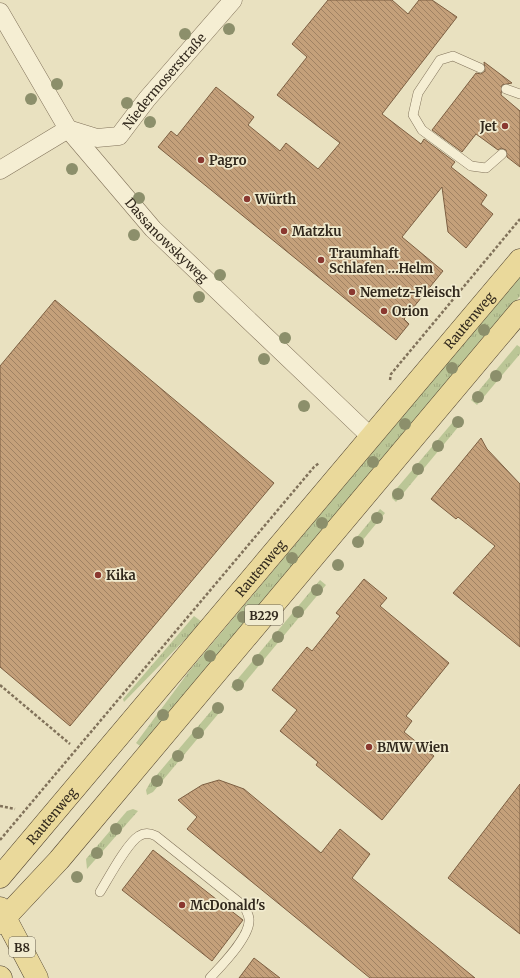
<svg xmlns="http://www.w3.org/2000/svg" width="520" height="978" font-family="Merriweather,serif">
  <defs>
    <pattern id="grass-tufts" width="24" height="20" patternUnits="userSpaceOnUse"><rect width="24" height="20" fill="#bbc696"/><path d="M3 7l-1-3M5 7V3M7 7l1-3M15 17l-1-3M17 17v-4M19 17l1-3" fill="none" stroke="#a1aa81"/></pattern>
    <pattern id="building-back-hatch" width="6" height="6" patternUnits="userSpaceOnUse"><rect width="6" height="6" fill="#c4a07a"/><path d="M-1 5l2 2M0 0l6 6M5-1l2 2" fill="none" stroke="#a08263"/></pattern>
  </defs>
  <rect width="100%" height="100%" fill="#e9e1c0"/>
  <g fill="url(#grass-tufts)">
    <path d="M520 276V296L143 748 136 743 190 670Z"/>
    <path d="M517 345 520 347V354L477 405 471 400Z"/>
    <path d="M458 416 464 420 396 502 392 498V494Z"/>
    <path d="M380 509 385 513 357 547 352 543Z"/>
    <path d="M320 580 326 585 237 692 231 687Z"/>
    <path d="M194 616 202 622 124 702 123 699Z"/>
    <path d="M217 704 224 707 153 792 147 795 146 790 150 783Z"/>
    <path d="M133 809 138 811 87 869 86 859 127 811Z"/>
  </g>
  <g fill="url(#building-back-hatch)" stroke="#7d5f42">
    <path d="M328 0H392L408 14 419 0H432L457 17 382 114 421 144 424 139 455 162 451 167 487 195 481 204 493 214 466 248 448 232 442 187 402 237 443 271 404 319 409 324 396 340 158 147 171 131 177 136 216 87 254 117 248 125 280 151 286 143 318 169 340 143 277 95 307 57 292 44Z"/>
    <path d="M484 62 512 83 502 85 501 95 520 111V167L507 157 506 150 501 148 498 150 476 134 462 152 432 130 476 73 481 74 485 71Z"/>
    <path d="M55 300 274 483 70 726 0 667V366Z"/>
    <path d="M481 438 487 449 520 484V647L453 593 495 546 458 517 456 519 431 499Z"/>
    <path d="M364 579 387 598 380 606 449 663 406 716 412 721 404 732 434 756 382 820 316 765 318 762 280 731 297 710 272 690 307 647 312 651 340 616 336 613Z"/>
    <path d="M219 780 244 789 321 853 340 829 370 854 352 878 475 978H370L187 829 197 817 178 800 202 785Z"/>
    <path d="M520 784V934L448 878Z"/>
    <path d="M153 850 243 920 212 961 122 890Z"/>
    <path d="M254 958 280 978H239Z"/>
  </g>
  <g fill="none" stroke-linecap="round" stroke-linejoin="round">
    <defs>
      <g id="lane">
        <path d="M480 68 453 56 440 60 418 93 413 115 422 130 471 166 486 168 502 154"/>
        <path d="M506 89 520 94"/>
        <path d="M100 892C108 879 127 843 139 836 145 832 150 833 156 836L245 907C246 911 249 915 249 919 251 936 221 966 210 978"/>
      </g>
      <g id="street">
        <path id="s1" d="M0 12 68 129 153 229 371 437"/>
        <path id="s2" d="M0 170 68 129 97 138 119 136 147 99 233 0"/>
      </g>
      <g id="primary">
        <path id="s3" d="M0 877 520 260"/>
        <path d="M0 908 37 978"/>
        <path d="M0 923 59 860 520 311"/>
        <path d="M0 977 1 978"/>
      </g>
    </defs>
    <use href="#lane" stroke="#81725a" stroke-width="10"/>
    <use href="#street" stroke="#81725a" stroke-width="19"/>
    <use href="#primary" stroke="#4e402e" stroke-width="23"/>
    <g stroke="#81725a" stroke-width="2.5" stroke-dasharray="3 2" stroke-linecap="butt">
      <path d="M390 380 391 374 520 219"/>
      <path d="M0 685 70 744"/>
      <path d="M0 806 15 809"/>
      <path d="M0 840 314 467 319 463"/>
    </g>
    <use href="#lane" stroke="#f5eed3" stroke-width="9"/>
    <use href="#street" stroke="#f5eed3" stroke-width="18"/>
    <use href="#primary" stroke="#ead99b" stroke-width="22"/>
  </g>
  <g fill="#8c8f6b">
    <circle cx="229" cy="29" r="6"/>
    <circle cx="185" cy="34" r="6"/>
    <circle cx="57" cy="84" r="6"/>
    <circle cx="31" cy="99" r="6"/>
    <circle cx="127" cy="103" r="6"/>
    <circle cx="150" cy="122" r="6"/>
    <circle cx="72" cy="169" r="6"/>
    <circle cx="139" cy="198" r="6"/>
    <circle cx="134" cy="235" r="6"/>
    <circle cx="220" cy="275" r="6"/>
    <circle cx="199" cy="297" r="6"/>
    <circle cx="484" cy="330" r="6"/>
    <circle cx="285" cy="338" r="6"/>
    <circle cx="264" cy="359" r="6"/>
    <circle cx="452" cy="368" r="6"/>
    <circle cx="496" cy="376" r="6"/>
    <circle cx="478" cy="397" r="6"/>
    <circle cx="304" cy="406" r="6"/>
    <circle cx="458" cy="422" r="6"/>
    <circle cx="405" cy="424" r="6"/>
    <circle cx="438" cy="446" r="6"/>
    <circle cx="373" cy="462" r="6"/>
    <circle cx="418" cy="469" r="6"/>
    <circle cx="398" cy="494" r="6"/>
    <circle cx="377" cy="518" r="6"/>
    <circle cx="322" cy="523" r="6"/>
    <circle cx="358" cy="542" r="6"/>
    <circle cx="292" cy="558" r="6"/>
    <circle cx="338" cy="565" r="6"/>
    <circle cx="317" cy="590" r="6"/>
    <circle cx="298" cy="612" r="6"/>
    <circle cx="243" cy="617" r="6"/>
    <circle cx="278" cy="637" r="6"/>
    <circle cx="210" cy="656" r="6"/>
    <circle cx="258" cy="660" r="6"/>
    <circle cx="238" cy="685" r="6"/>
    <circle cx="218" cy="708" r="6"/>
    <circle cx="163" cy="715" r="6"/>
    <circle cx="198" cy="733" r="6"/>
    <circle cx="178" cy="756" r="6"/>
    <circle cx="157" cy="781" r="6"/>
    <circle cx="116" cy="829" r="6"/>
    <circle cx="97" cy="853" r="6"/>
    <circle cx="77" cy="877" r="6"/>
  </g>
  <g fill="#8a3830" stroke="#f1ebcf" stroke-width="1.5">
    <circle cx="505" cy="126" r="4"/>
    <circle cx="201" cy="160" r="4"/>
    <circle cx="247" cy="199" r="4"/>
    <circle cx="284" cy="231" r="4"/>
    <circle cx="321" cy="260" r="4"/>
    <circle cx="352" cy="292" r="4"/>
    <circle cx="384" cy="311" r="4"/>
    <circle cx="98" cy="575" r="4"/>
    <circle cx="369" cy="747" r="4"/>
    <circle cx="182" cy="905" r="4"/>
  </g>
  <g text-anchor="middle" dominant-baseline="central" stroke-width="3.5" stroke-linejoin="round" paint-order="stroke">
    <g fill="#f1ebcf" stroke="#6b6352" stroke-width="1">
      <rect x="245" y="605" width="38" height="20" rx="3"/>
      <rect x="9" y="937" width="26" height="20" rx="3"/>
    </g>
    <g font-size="12" font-weight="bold" fill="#32291d">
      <text x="264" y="615">B229</text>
      <text x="22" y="947">B8</text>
    </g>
    <g font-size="13" fill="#32291d" stroke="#f1ebcf">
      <text stroke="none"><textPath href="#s2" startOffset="203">Niedermoserstraße</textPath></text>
      <text stroke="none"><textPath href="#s1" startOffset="284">Dassanowskyweg</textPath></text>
      <text stroke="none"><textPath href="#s3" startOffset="728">Rautenweg</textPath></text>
      <text stroke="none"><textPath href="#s3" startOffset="404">Rautenweg</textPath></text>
      <text stroke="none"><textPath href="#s3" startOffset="80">Rautenweg</textPath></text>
    </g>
    <g font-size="13" font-weight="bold" fill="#32291d" stroke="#f1ebcf" text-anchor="start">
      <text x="497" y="126" text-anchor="end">Jet</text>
      <text x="209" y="160">Pagro</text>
      <text x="255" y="199">Würth</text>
      <text x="292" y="231">Matzku</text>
      <text x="329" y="253">Traumhaft<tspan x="329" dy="15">Schlafen …Helm</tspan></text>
      <text x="360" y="292">Nemetz-Fleisch</text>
      <text x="392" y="311">Orion</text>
      <text x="106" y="575">Kika</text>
      <text x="377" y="747">BMW Wien</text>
      <text x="190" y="905">McDonald's</text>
    </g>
  </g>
</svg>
